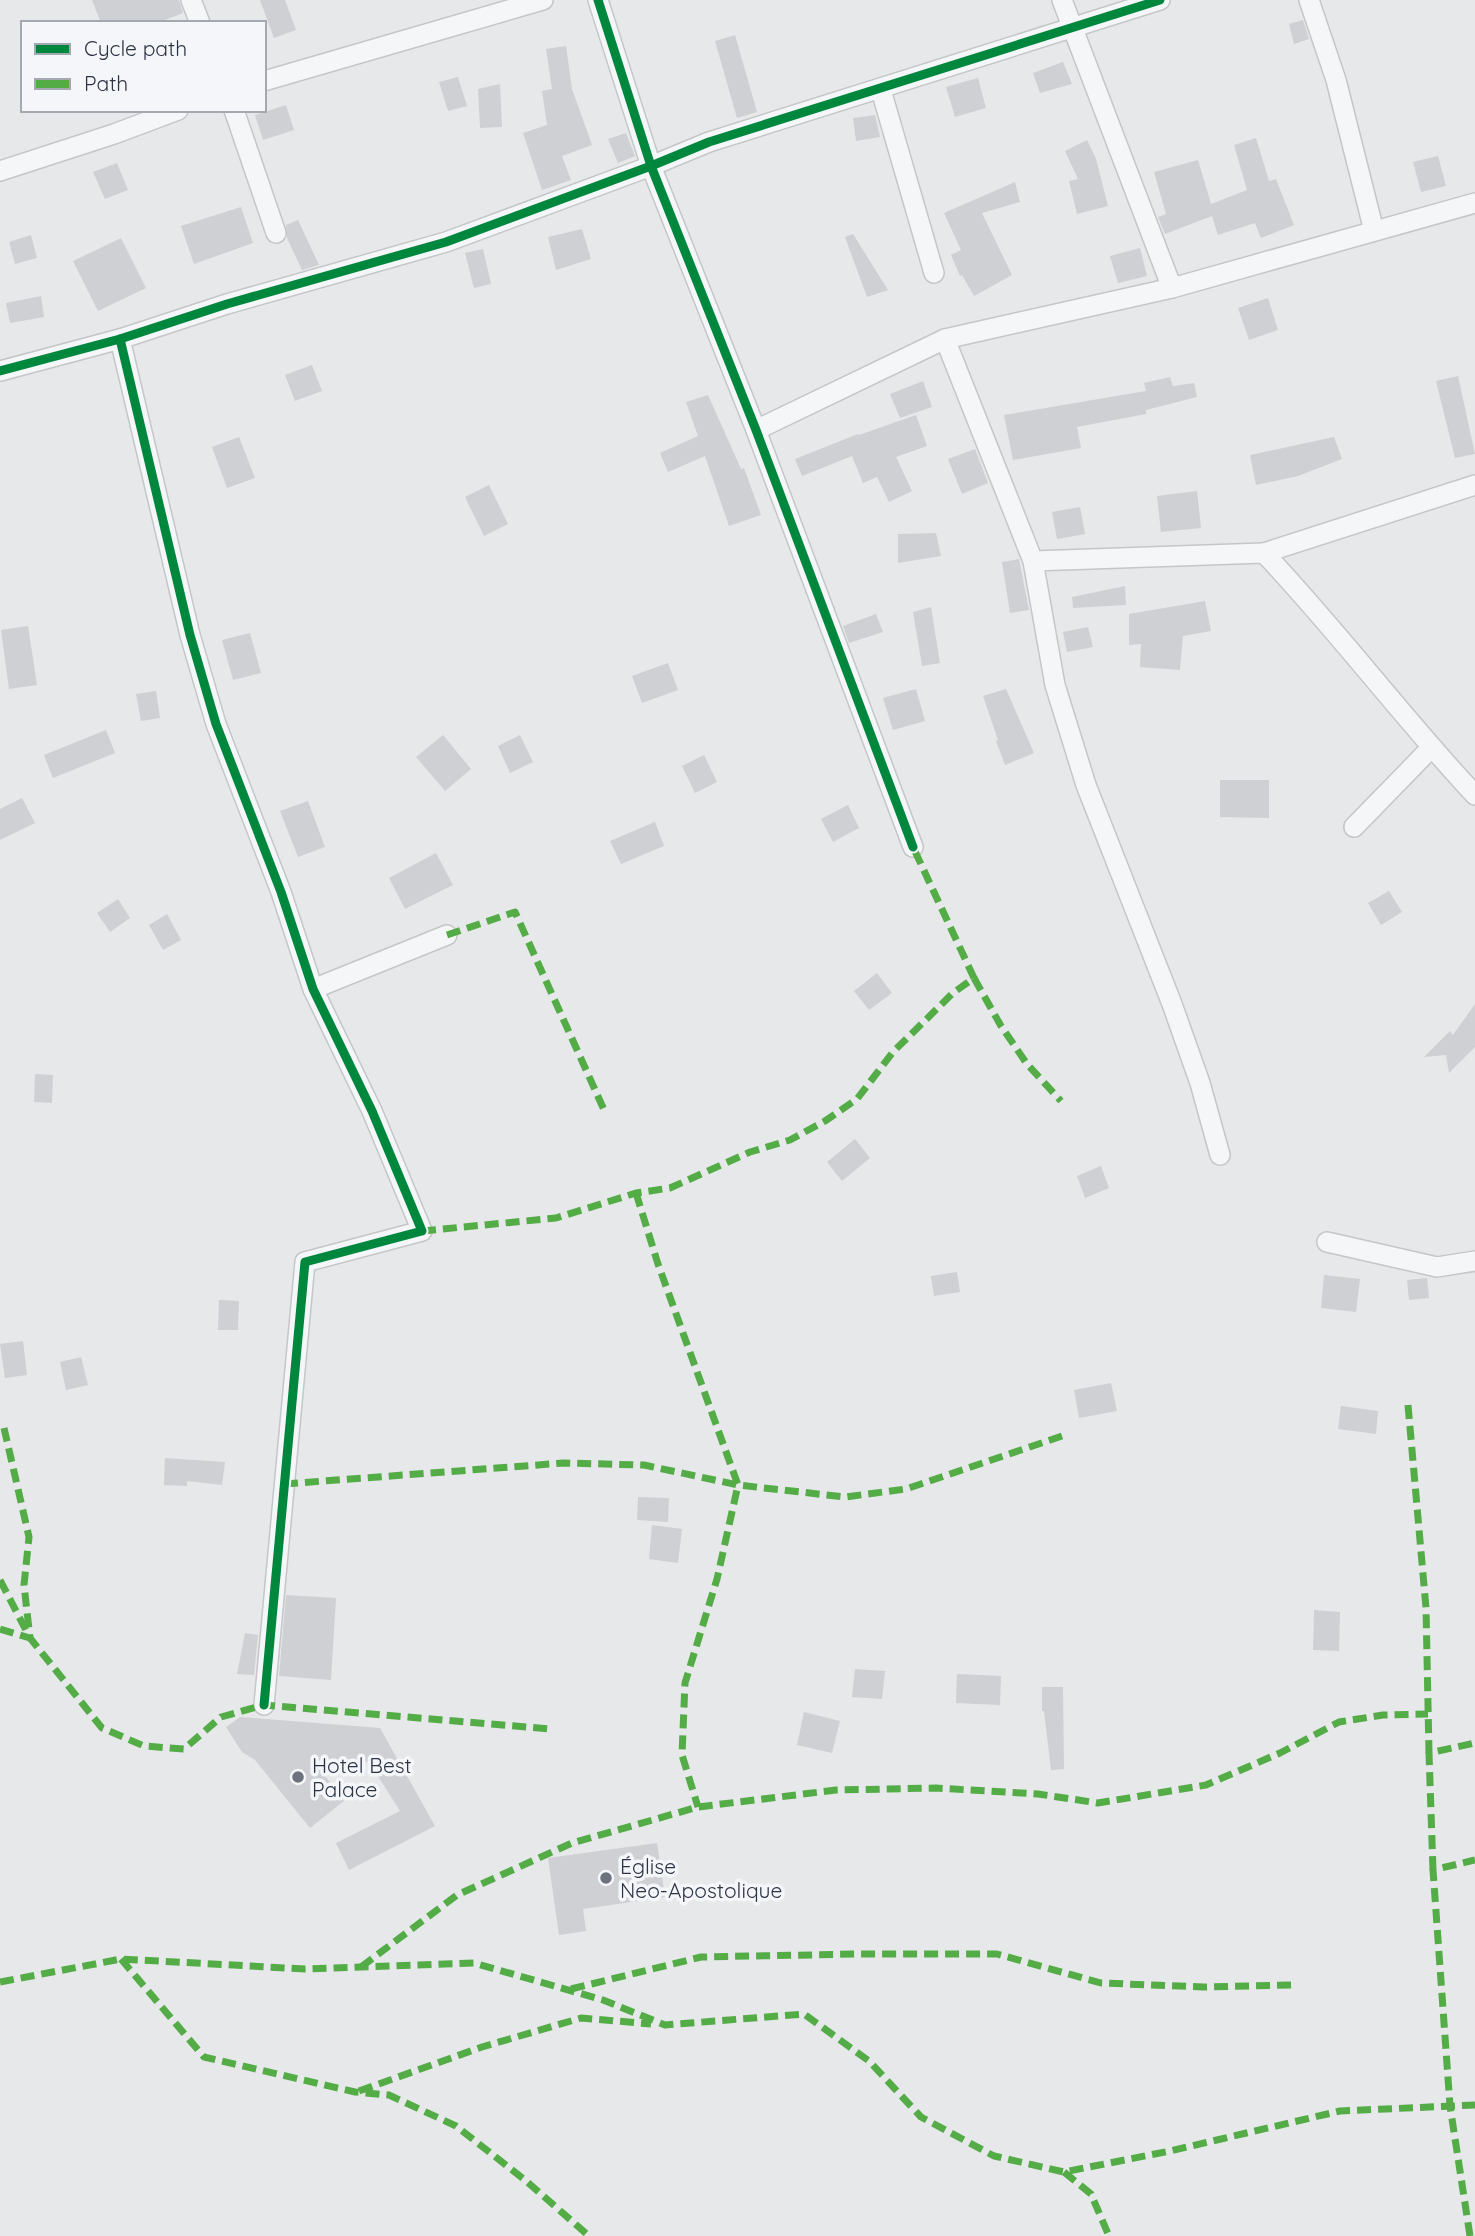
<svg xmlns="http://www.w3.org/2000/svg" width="1475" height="2236" font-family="Quicksand,sans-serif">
  <rect width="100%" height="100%" fill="#e6e8ea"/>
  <g fill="#ced0d3">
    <path d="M92 0H179L183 13 157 23H101Z"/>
    <path d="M260 0H285L296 30 274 38Z"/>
    <path d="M1303 20 1309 39 1294 44 1289 24Z"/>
    <path d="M735 35 757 112 737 118 715 41Z"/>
    <path d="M566 46 572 89 592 145 562 156 571 180 542 190 523 133 547 125 542 91 552 89 546 49Z"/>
    <path d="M1063 62 1072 84 1040 93 1033 73Z"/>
    <path d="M458 77 467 106 448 111 439 82Z"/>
    <path d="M978 78 986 108 955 117 946 87Z"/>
    <path d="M500 84 502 127 480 128 478 89Z"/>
    <path d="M286 105 294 130 263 140 255 115Z"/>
    <path d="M875 115 880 137 856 141 853 118Z"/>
    <path d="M626 133 635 156 618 163 608 139Z"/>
    <path d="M1256 138 1269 181 1276 179 1294 225 1261 238 1255 223 1218 235 1212 216 1165 234 1158 217 1166 214 1154 172 1198 160 1211 204 1247 190 1234 145Z"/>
    <path d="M1087 140 1096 159 1108 206 1077 214 1069 181 1078 179 1065 151Z"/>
    <path d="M1438 156 1446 186 1421 192 1413 162Z"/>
    <path d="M117 163 128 190 105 199 93 172Z"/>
    <path d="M1015 182 1020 202 982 213 1012 275 974 296 962 275 960 276 951 255 961 250 944 213Z"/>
    <path d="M241 207 253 243 194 264 181 226Z"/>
    <path d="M298 220 319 265 302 270 287 238 286 225Z"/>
    <path d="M582 229 591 259 556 270 548 237Z"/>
    <path d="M853 234 888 290 867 297 845 237Z"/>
    <path d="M31 235 37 258 15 264 9 242Z"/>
    <path d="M121 238 146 288 98 311 73 261Z"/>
    <path d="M1140 248 1147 276 1118 283 1110 256Z"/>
    <path d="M483 249 491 284 474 288 465 253Z"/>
    <path d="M41 296 44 317 10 323 6 303Z"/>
    <path d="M1268 298 1278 330 1249 340 1238 308Z"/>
    <path d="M312 365 322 391 295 401 285 375Z"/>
    <path d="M1458 376 1475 454 1455 458 1436 381Z"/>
    <path d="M1170 377 1173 386 1194 383 1197 397 1146 410V414L1077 427 1081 448 1013 460 1004 415 1146 391 1144 383Z"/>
    <path d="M923 381 932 407 900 418 890 394Z"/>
    <path d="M708 395 741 469 744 468 761 515 729 526 705 456 668 472 660 453 698 436 686 402Z"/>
    <path d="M916 415 927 446 896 457 912 491 889 502 877 477 863 483 852 456 802 476 795 459 858 434 859 435Z"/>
    <path d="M239 437 255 478 227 488 212 447Z"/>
    <path d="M1334 437 1342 459 1298 476 1256 485 1250 455Z"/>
    <path d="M975 449 988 483 962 494 948 459Z"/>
    <path d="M489 485 508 524 484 536 465 497Z"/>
    <path d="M1197 491 1201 528 1161 532 1157 496Z"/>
    <path d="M1080 507 1085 534 1057 539 1052 512Z"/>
    <path d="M936 533 941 556 898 563V534Z"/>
    <path d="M1019 559 1029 610 1010 613 1002 562Z"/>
    <path d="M1125 586 1126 605 1073 608 1072 597Z"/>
    <path d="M1205 601 1211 631 1183 636 1180 670 1140 667 1141 644 1129 645V614Z"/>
    <path d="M931 607 940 663 922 666 913 612Z"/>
    <path d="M876 614 883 632 849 643 843 626Z"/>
    <path d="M28 626 37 685 9 689 1 630Z"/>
    <path d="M1088 627 1093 647 1067 652 1063 632Z"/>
    <path d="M250 633 261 673 233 680 222 640Z"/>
    <path d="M668 663 678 690 642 703 632 676Z"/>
    <path d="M916 689 925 721 893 730 883 698Z"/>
    <path d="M1006 689 1034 753 1005 765 996 741 998 740 983 696Z"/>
    <path d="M156 691 160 718 141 721 136 694Z"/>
    <path d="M106 730 115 753 53 778 44 755Z"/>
    <path d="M443 735 471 769 445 791 416 757Z"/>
    <path d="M520 735 533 762 510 773 498 746Z"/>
    <path d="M704 755 717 782 695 793 682 766Z"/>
    <path d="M1220 780H1269V818L1220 817Z"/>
    <path d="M22 798 35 823 0 840V809Z"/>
    <path d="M308 801 325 847 298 857 280 811Z"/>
    <path d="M848 805 859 828 833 842 821 819Z"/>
    <path d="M655 822 664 846 621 864 610 841Z"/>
    <path d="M436 853 453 885 405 909 389 878Z"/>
    <path d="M1389 891 1402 912 1381 925 1368 903Z"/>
    <path d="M118 899 130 918 110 932 97 913Z"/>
    <path d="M167 914 181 940 163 950 149 925Z"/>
    <path d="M877 973 892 993 869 1010 854 991Z"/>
    <path d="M1475 1004V1047L1449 1073 1446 1055 1424 1057 1450 1031 1453 1035Z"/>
    <path d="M35 1074 53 1075 52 1103 34 1102Z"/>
    <path d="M855 1139 870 1158 842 1181 827 1162Z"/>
    <path d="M1101 1166 1109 1188 1085 1198 1077 1176Z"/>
    <path d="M957 1272 960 1292 934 1296 931 1276Z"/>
    <path d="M1324 1275 1360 1279 1356 1312 1321 1308Z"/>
    <path d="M1427 1278 1429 1298 1409 1300 1407 1280Z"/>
    <path d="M219 1300 239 1301 238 1330H218Z"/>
    <path d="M23 1341 27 1375 5 1378 0 1344Z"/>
    <path d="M81 1357 88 1385 66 1390 60 1362Z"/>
    <path d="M1111 1383 1117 1411 1079 1418 1074 1390Z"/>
    <path d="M1341 1406 1378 1411 1376 1434 1338 1429Z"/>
    <path d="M165 1458 225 1462 222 1485 187 1481V1486L164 1485Z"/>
    <path d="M638 1497 669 1498 668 1522 637 1520Z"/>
    <path d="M652 1525 682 1529 678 1563 649 1559Z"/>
    <path d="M286 1595 336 1598 331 1680 279 1676Z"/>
    <path d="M1314 1610 1340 1612 1339 1651 1313 1650Z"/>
    <path d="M245 1633 258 1635 254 1675 237 1674Z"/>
    <path d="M855 1669 885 1671 882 1699 852 1697Z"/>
    <path d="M957 1674 1001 1676 1000 1705 956 1703Z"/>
    <path d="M1042 1687H1063L1064 1769 1051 1770 1044 1711H1042Z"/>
    <path d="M804 1712 840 1721 832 1753 797 1745Z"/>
    <path d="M240 1717 380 1728 435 1826 349 1870 336 1843 400 1811 369 1762 313 1760 344 1801 310 1828 255 1760 242 1752 226 1727Z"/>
    <path d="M657 1843 665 1897 583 1909 586 1931 559 1935 548 1858Z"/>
  </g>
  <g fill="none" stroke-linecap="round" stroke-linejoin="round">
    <defs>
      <g id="street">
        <path d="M191 0 200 23"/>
        <path d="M598 0 651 166 756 430 913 847"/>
        <path d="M1062 0 1172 288"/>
        <path d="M1309 0 1336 80 1374 231"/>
        <path d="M264 81 543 0"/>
        <path d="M881 90 934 273"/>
        <path d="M234 110 276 233"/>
        <path d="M0 171 114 134 178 110"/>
        <path d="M120 339 190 635 216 724 281 892 313 989 372 1111 422 1231 305 1262 264 1705"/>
        <path d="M945 339 1033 561 1055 685 1086 785 1172 1004 1200 1083 1220 1155"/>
        <path d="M0 371 120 339 227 304 446 242 651 166 709 142 1160 0"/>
        <path d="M756 430 945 339 1172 288 1475 203"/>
        <path d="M1264 553 1475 485"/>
        <path d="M1033 561 1264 553C1338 631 1402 717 1475 795"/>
        <path d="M1354 827 1431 748"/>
        <path d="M313 989 447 935"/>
        <path d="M1327 1242 1437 1267 1475 1261"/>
      </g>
    </defs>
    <use href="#street" stroke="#c4c6c8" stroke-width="22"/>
    <use href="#street" stroke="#f5f6f7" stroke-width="19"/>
    <g stroke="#54ac47" stroke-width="7" stroke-dasharray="14 7" stroke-linecap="butt">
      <path d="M447 935 515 912 605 1112"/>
      <path d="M974 978 1001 1026 1027 1064 1061 1101"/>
      <path d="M636 1193 658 1264 738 1485 717 1579 685 1683 682 1755 698 1807"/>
      <path d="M422 1231 556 1218 636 1193 670 1188 750 1152 790 1140 825 1121 857 1099 893 1052 953 993 974 978 913 847"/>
      <path d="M1408 1405 1426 1608 1429 1753"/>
      <path d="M284 1484 564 1463 644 1465 738 1485 845 1497 906 1489 1062 1436"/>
      <path d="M0 1580 30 1638 102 1728 144 1746 184 1749 221 1717 264 1705 551 1729"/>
      <path d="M0 1629 30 1638 24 1585 29 1537 4 1428"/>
      <path d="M1433 1870 1429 1753 1475 1743"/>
      <path d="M121 1959 204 2057 355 2092 389 2095 456 2126 525 2180 589 2236"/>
      <path d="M361 1967 457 1895 572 1843 698 1807 836 1790 936 1788 1038 1794 1098 1803 1206 1785 1280 1753 1339 1722 1383 1715 1428 1714"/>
      <path d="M0 1982 121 1959 305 1969 474 1963 603 2000 665 2025 804 2014 869 2061 921 2117 994 2156 1064 2172 1170 2151 1340 2111 1475 2105"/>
      <path d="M571 1989 701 1957 858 1954H997L1101 1983 1203 1987 1292 1985"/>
      <path d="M359 2091 482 2047 581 2018 651 2024"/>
      <path d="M1064 2172 1091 2194 1109 2236"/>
      <path d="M1470 2236 1450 2106 1433 1870 1475 1860"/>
    </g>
    <defs>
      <g id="cycleway">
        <path d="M598 0 651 166 756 430 913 847"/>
        <path d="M120 339 190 635 216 724 281 892 313 989 372 1111 422 1231 305 1262 264 1705"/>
        <path d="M0 371 120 339 227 304 446 242 651 166 709 142 1160 0"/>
      </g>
    </defs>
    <use href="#cycleway" stroke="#f4f6f9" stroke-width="13"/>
    <use href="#cycleway" stroke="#00873e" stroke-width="9"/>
  </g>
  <g fill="#6c737f" stroke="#f4f6f9" stroke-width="2.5">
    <circle cx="298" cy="1777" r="7"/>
    <circle cx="606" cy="1878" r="7"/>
  </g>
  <g text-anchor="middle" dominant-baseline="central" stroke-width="7" stroke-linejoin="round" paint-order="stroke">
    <g font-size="21" fill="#2b3445" stroke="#f4f6f9" text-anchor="start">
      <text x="312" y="1765">Hotel Best<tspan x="312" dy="24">Palace</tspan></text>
      <text x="620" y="1866">Église<tspan x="620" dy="24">Neo-Apostolique</tspan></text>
    </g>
  </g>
  <rect x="21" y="21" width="245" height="91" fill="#f4f6f9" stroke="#a4a8b1" stroke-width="2"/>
  <rect x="35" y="44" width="35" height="10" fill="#00873e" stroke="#a4a8b1" stroke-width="2"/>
  <text x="84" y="56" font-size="21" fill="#2b3445">Cycle path</text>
  <rect x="35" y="79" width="35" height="10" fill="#54ac47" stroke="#a4a8b1" stroke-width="2"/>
  <text x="84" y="91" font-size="21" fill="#2b3445">Path</text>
</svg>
